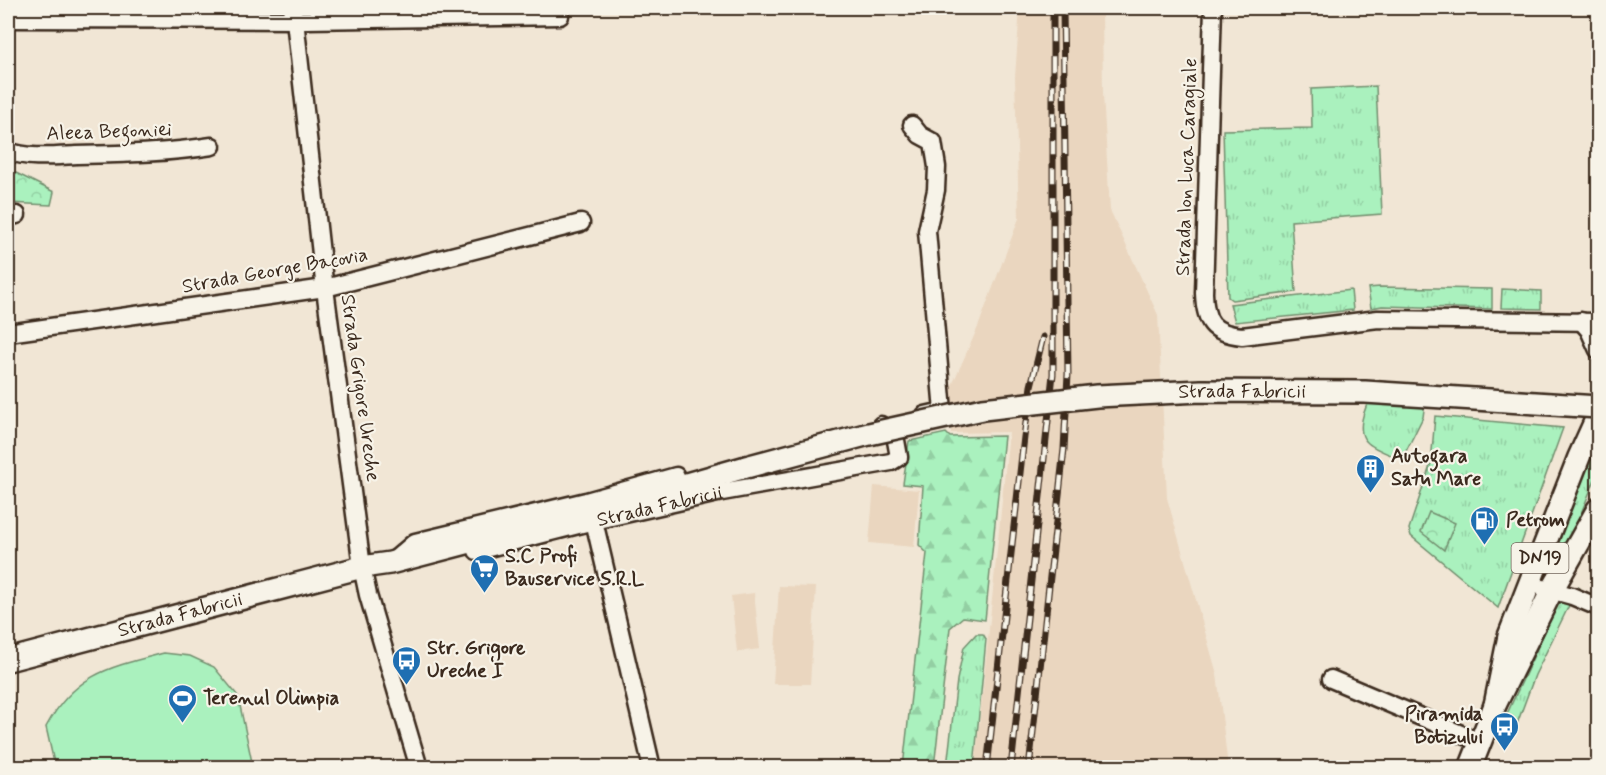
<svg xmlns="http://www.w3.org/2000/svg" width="1606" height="775" font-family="Mynerve,sans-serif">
  <defs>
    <pattern id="grass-tufts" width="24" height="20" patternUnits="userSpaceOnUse" patternTransform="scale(1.5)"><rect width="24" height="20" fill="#aaf1be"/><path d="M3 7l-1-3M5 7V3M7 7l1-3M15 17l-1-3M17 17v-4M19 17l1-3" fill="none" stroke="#93cfa3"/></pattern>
    <pattern id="forest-firs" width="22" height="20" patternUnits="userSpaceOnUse" patternTransform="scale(1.5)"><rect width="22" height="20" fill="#aaf1be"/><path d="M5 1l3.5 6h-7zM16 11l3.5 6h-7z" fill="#93cfa3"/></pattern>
    <pattern id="park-crowns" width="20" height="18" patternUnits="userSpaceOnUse" patternTransform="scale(1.5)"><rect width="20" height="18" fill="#aaf1be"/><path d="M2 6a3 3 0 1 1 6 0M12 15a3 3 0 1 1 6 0" fill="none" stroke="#93cfa3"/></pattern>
  </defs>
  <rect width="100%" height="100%" fill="#f1e6d5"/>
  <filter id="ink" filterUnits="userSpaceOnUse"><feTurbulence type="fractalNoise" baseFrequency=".0167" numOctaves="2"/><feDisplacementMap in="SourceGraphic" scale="12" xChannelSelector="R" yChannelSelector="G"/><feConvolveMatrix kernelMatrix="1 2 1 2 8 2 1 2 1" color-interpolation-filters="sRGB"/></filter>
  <g filter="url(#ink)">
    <g fill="#ead6bf">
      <path d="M1020 8H1102L1103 94 1110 210 1158 315 1167 498 1217 674 1228 767H975L1009 432 951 433 949 392 978 327 1019 218 1015 77Z"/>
      <path d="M874 486 919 490 914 547 869 543Z"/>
      <path d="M779 586 816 587 810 684H773Z"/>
      <path d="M754 593 760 649 737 652 731 596Z"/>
    </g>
    <g fill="url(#grass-tufts)" stroke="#728e6e" stroke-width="1.5">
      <path d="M1376 86 1382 214 1291 221 1296 292 1232 300 1228 297 1223 130 1312 128 1311 89Z"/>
      <path d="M1380 287 1492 289V309L1382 306 1371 308 1368 288Z"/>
      <path d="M1502 289 1541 291V309L1501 308Z"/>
      <path d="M1351 290 1353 310 1235 322 1230 304Z"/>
      <path d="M1377 382 1427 388 1423 417 1402 459C1391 455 1376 450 1368 443 1351 429 1371 397 1377 382Z"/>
      <path d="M1435 416 1563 428 1498 608 1411 536 1409 529 1431 463Z"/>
      <path d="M1598 434V472L1554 579 1548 580 1547 575Z"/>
      <path d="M1578 587 1535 675 1517 724 1506 716 1564 590Z"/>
      <path d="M976 634H983L986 639 974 767H947L957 680 964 647Z"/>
    </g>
    <path fill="url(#forest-firs)" stroke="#728e6e" stroke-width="1.5" d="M946 433 950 437 1004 436 985 620 963 617 950 628 934 767H903L927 553 919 545 923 486 903 484 909 441Z"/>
    <g fill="url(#park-crowns)" stroke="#728e6e" stroke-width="1.5">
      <path d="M8 169 54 192 51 205 8 203Z"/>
      <path d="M1429 512 1455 523 1444 550 1421 532Z"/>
    </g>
    <path fill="#aaf1be" stroke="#728e6e" stroke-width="1.5" d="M164 653 190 656 214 667 238 696 253 767H55L46 727C74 674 110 667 164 653Z"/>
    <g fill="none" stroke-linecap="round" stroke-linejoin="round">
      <defs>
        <g id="minor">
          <path d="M292 8 295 20 324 281 362 567 368 595 419 768"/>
          <path d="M1213 8 1204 293C1205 322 1212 333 1242 336L1378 319 1598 322"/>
          <path d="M8 19 306 20 560 16"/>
          <path d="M912 125 920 135 933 142 937 167 936 190 927 231 943 411 925 415"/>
          <path d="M8 151C28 159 55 156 77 155 123 154 167 153 212 146"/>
          <path d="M8 216 17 215"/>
          <path d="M1581 321 1589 330 1598 350"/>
          <path d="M8 333 325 288 581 223"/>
          <path d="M594 521 652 768"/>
          <path id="s1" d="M477 551 594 521 722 492 891 462 899 457 895 435 881 425"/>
          <path d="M393 561 415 542 586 501 676 476"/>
          <path d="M1543 588 1572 596 1598 607"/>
          <path d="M1331 679 1480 742"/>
        </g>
        <g id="major">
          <path id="s2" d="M8 660 362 567 390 563 623 502 746 467"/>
          <path d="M1495 705 1509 636 1579 457 1598 415"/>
          <path d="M1470 768 1495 705 1551 592 1598 509"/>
        </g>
      </defs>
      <use href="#minor" stroke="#3b2a1e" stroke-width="21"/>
      <use href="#major" stroke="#3b2a1e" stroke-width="26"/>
      <use href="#minor" stroke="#f7f3e8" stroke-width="16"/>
      <use href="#major" stroke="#f7f3e8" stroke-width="21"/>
      <defs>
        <g id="rail">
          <path d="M987 768 1024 437 1031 386 1043 337"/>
          <path d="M1011 768 1053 374V8"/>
          <path d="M1029 768 1064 449 1068 374 1063 8"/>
        </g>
      </defs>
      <use href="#rail" stroke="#3b2a1e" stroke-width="7"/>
      <use href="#rail" stroke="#f7f3e8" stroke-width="4.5" stroke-dasharray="14" stroke-linecap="butt"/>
      <defs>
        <g id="major-bridge">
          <path id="s3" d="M746 467 869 434 983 409 1097 396 1201 391 1365 392 1598 407"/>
        </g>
      </defs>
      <use href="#major-bridge" stroke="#3b2a1e" stroke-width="26" stroke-linecap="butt"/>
      <use href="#major-bridge" stroke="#f7f3e8" stroke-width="21"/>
    </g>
  </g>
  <defs>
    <symbol id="building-pin" viewBox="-11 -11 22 30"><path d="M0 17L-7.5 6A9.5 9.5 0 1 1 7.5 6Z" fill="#1f6fb2" stroke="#f7f3e8"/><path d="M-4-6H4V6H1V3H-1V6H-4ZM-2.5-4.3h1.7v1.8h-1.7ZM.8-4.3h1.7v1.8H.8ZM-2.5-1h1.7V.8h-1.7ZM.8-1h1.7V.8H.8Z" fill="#fff"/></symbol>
    <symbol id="fuel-pin" viewBox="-11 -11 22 30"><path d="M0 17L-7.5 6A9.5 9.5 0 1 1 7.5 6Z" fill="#1f6fb2" stroke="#f7f3e8"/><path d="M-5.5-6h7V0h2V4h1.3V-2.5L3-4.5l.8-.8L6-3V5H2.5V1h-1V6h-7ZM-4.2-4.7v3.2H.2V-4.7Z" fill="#fff"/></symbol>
    <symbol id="supermarket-pin" viewBox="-11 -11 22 30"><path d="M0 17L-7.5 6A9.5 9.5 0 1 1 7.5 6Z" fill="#1f6fb2" stroke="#f7f3e8"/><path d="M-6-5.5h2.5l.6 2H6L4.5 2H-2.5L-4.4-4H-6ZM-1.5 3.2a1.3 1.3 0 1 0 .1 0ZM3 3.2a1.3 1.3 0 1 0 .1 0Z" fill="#fff"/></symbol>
    <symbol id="bus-pin" viewBox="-11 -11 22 30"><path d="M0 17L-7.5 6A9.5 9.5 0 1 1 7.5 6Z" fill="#1f6fb2" stroke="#f7f3e8"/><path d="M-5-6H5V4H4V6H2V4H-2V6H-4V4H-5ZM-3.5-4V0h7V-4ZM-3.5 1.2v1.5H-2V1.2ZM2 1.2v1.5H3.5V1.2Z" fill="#fff"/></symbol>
    <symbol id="stadium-pin" viewBox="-11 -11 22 30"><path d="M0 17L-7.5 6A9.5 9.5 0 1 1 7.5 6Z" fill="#1f6fb2" stroke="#f7f3e8"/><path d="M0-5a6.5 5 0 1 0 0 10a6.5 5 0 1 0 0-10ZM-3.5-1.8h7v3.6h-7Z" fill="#fff"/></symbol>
  </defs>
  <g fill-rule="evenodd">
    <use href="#building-pin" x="1354" y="452" width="33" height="45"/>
    <use href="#fuel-pin" x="1468" y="504" width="33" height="45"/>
    <use href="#supermarket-pin" x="468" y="552" width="33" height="45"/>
    <use href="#bus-pin" x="390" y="644" width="33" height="45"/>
    <use href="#stadium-pin" x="166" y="682" width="33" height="45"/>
    <use href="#bus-pin" x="1488" y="710" width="33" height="45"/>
  </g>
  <g text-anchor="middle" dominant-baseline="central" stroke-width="4.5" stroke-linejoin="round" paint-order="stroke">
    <rect fill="#f7f3e8" stroke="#73665b" stroke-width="1.5" x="1511.5" y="543" width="57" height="30" rx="4.5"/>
    <g font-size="18" font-weight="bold" fill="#3b2a1e">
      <text x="1540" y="558">DN19</text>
    </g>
    <g font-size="20" fill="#3b2a1e" stroke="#f7f3e8">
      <text transform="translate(109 132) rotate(-2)">Aleea Begoniei</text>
      <text transform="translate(1187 167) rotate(-88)">Strada Ion Luca Caragiale</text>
      <text transform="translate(275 271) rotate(-10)">Strada George Bacovia</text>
      <text transform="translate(360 388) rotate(82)">Strada Grigore Ureche</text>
      <text stroke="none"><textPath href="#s3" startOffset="504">Strada Fabricii</textPath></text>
      <text stroke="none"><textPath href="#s1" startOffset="188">Strada Fabricii</textPath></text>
      <text stroke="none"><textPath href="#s2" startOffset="178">Strada Fabricii</textPath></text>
    </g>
    <g font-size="20" font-weight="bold" fill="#3b2a1e" stroke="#f7f3e8" text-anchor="start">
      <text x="1391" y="456">Autogara<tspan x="1391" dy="23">Satu Mare</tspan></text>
      <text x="1506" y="520">Petrom</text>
      <text x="505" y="556">S.C Profi<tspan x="505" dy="23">Bauservice S.R.L</tspan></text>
      <text x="427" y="648">Str. Grigore<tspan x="427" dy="23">Ureche I</tspan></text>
      <text x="203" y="698">Terenul Olimpia</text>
      <text x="1483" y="714" text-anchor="end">Piramida<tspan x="1483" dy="23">Botizului</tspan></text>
    </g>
  </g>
  <rect width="1606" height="775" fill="none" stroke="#f7f3e8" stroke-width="30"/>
  <rect x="15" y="15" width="1576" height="745" fill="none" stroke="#3b2a1e" stroke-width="2" filter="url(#ink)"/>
</svg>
